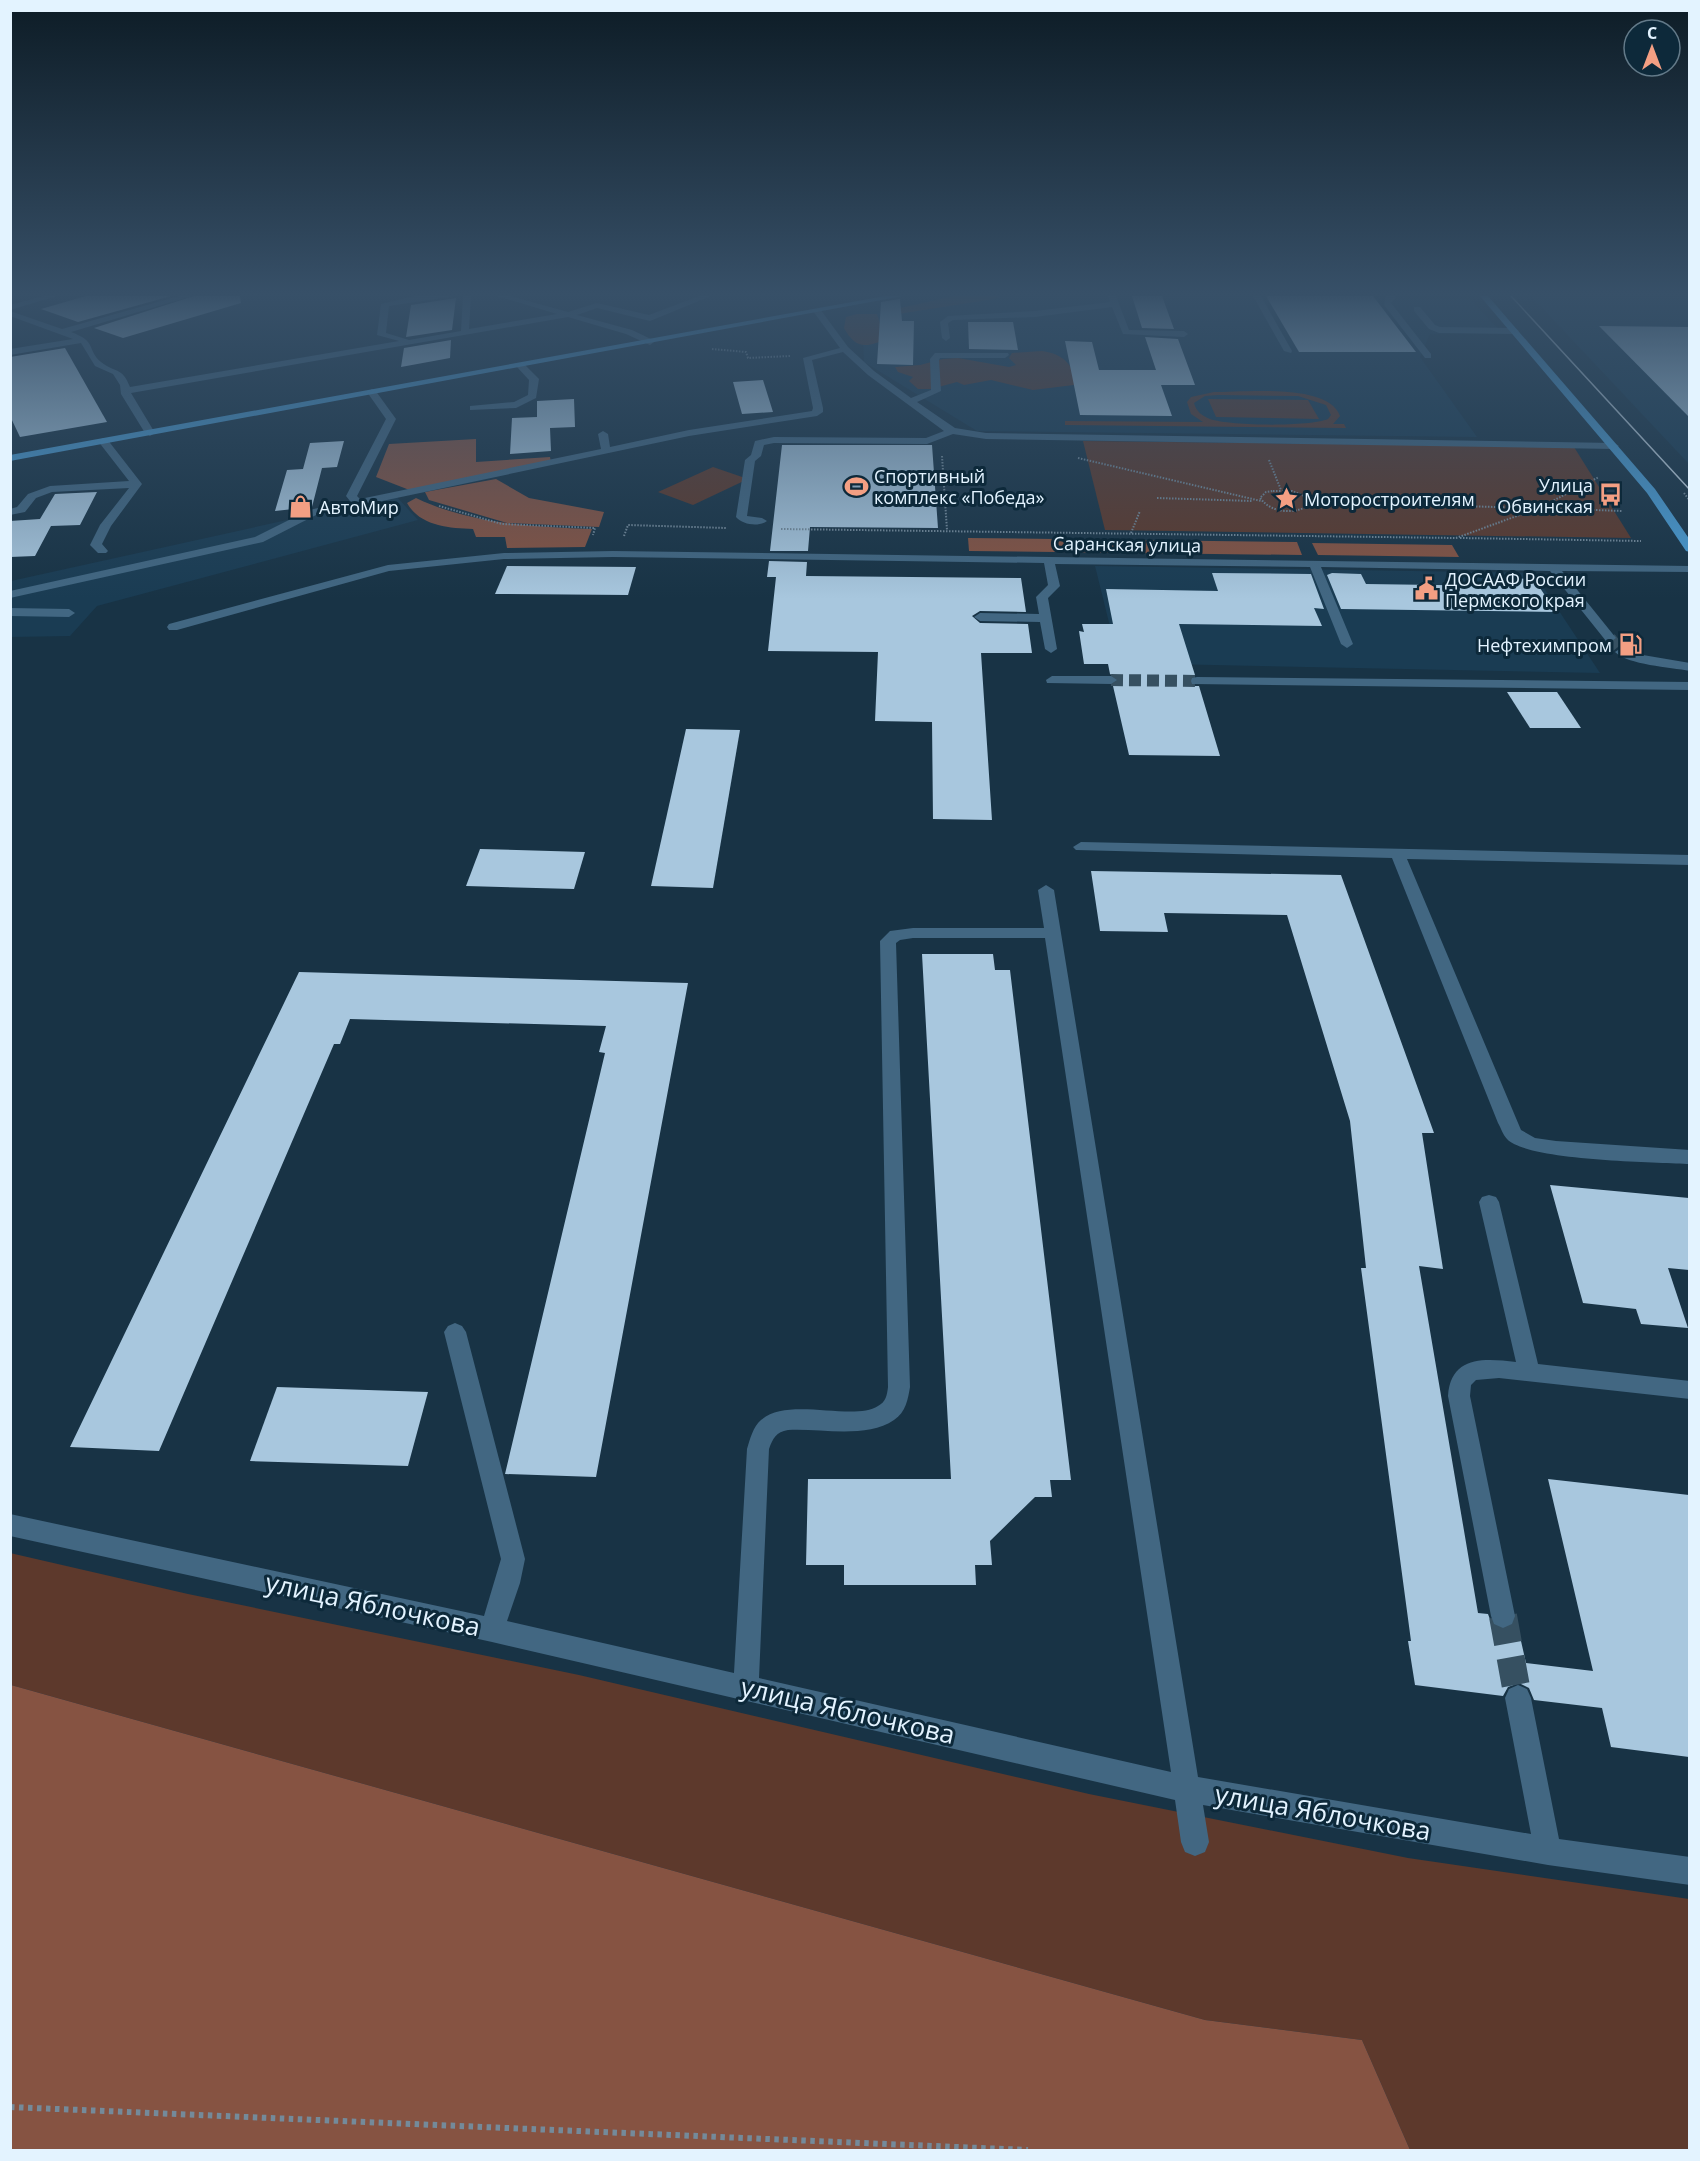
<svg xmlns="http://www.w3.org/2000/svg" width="1700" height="2161" font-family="'Open Sans',sans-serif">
  <rect width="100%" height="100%" fill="#183345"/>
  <g fill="#1a3c53">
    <path d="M976 296 1469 298 1501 332 1430 334 1420 357 1477 437 977 431 864 362 862 316Z"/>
    <path d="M1531 296H1689V464Z"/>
    <path d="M396 496 418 520 97 606 70 636 11 637V581Z"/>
    <path d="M1095 566 1534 573 1600 673 1119 663Z"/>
  </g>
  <g fill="#5d392c" fill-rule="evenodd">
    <path d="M954 296H1000L994 299 898 314 900 308Z"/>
    <path d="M857 314H877L882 329 879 342C861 349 853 344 844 328L846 317Z"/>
    <path d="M1042 351C1067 355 1068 364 1082 384L1033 390 991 380 964 385 957 382 931 389H918L909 381 913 377 898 372 895 367 920 365 943 359 958 358 1009 367 1016 365 1009 358 1012 353Z"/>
    <path d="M1214 392C1244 392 1329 383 1340 416L1333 424H1344L1346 428 1065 425V421L1203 422 1191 414 1187 402 1191 397ZM1218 395 1298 396 1326 405 1331 415 1328 419C1309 427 1230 426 1210 419 1202 416 1196 411 1194 403L1205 396Z"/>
    <path d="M1208 399 1308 400 1319 419 1216 417Z"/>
    <path d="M1083 441 1574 447 1631 538 1105 530Z"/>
    <path d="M713 467 748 479 693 505 658 492Z"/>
    <path d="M10 1553 188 1594 579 1675 1089 1794 1408 1858 1689 1899V2150H1410L1362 2040 1205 2020 11 1685Z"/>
  </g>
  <g fill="#865342">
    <path d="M476 439V462L550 457 551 463 412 491 376 477 389 444Z"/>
    <path d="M496 479 529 498 604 512 599 527 507 523 429 500 425 492Z"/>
    <path d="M416 498C471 524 532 527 592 529L585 547 507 548 505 537H476L473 529C448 528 420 526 407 503Z"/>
    <path d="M968 538 1297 542 1302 555 969 551Z"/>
    <path d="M1312 543 1452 545 1459 557 1318 555Z"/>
    <path d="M11 1685 1205 2020 1362 2040 1410 2150H11Z"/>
  </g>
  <g fill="#a8c7de">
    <path d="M86 296H171L78 322 41 309Z"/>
    <path d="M194 296H240L241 303 123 338 94 328Z"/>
    <path d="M1132 296H1162L1174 329 1142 328Z"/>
    <path d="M1266 296H1373L1416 352H1299Z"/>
    <path d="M456 298 452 330 406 337 411 305Z"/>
    <path d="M900 299 902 321H914L913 365 877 364 881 302Z"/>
    <path d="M968 322H1013L1018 350 969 349Z"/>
    <path d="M1599 326 1689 327V417Z"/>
    <path d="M1145 337 1178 339 1195 385H1161L1172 416 1080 415 1065 341 1092 342 1099 370H1156L1157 373Z"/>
    <path d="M451 340 450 358 401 367 404 348Z"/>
    <path d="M65 348 107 422 20 437 10 416V357Z"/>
    <path d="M763 380 773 412 742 414 733 382Z"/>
    <path d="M574 399 575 427 550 428 551 451 510 454 512 418 537 417V401Z"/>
    <path d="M344 441 337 467 322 468 312 507 275 511 287 470 303 469 310 443Z"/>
    <path d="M782 445H932L938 528 810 527 808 551H770Z"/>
    <path d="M97 492 80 525 51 526 35 556 10 557V521L40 519 55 494Z"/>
    <path d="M769 561 807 562 806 576 1021 578 1026 612 980 611 972 616 980 623 1028 624 1032 653H981L992 820 933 819 932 722 875 721 878 652 768 651 776 577H767Z"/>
    <path d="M507 566 636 567 628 595 495 594Z"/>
    <path d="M1212 573 1311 574 1324 609 1314 608 1322 626 1179 624 1195 675 1190 677 1189 682 1191 686H1199L1220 756 1129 755 1113 686 1119 679 1110 674 1108 664H1084L1079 631 1084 632 1082 624H1113L1106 589 1218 591Z"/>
    <path d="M1332 573 1361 574 1366 584 1506 586 1501 578 1534 579 1556 612 1341 609 1327 575Z"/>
    <path d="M1507 692H1557L1581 728H1530Z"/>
    <path d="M686 729 740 730 713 888 651 886Z"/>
    <path d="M480 849 585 852 574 889 466 886Z"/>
    <path d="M1091 871 1341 875 1434 1133H1422L1443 1269 1419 1266 1478 1613 1488 1614 1492 1625 1502 1630 1513 1626 1516 1619 1526 1663 1593 1671 1548 1479 1689 1495V1757L1611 1747 1602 1708 1534 1700 1529 1688 1519 1683 1508 1687 1503 1696 1415 1685 1408 1641H1411L1361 1268H1366L1350 1121 1287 915 1164 913 1168 932 1100 931Z"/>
    <path d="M922 954H993L995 970H1010L1071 1480H1050L1052 1497H1035L990 1541 992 1565H975L976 1585H844V1565H806L808 1479H951Z"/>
    <path d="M299 972 688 983 596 1477 505 1474 605 1053 599 1052 606 1026 350 1019 340 1044H334L159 1451 70 1447Z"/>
    <path d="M1550 1185 1689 1198V1270L1668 1268 1688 1328 1641 1324 1636 1309 1583 1303Z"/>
    <path d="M277 1387 428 1392 408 1466 250 1461Z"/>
  </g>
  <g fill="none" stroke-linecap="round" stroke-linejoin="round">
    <g stroke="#365061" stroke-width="12" stroke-dasharray="12 6" stroke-linecap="butt">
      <path d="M1610 638 1621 652"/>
      <path d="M1111 680 1197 681"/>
    </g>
    <path stroke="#365061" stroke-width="28" stroke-dasharray="28 14" stroke-linecap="butt" d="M1503 1616 1518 1698"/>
    <g stroke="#748a9a" stroke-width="2" stroke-dasharray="1.5 1.5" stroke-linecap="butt">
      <path d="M712 349 746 352 748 358 790 356"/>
      <path d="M942 456 947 530"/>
      <path d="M1078 458 1261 501"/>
      <path d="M1269 460 1281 490"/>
      <path d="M1273 491H1292L1309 498 1311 505C1294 514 1272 514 1260 498L1266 492Z"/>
      <path d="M1684 493 1690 501"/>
      <path d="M1157 498 1252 501"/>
      <path d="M1311 502 1534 508"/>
      <path d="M439 506 502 524 595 528 593 535"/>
      <path d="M1542 508 1622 511"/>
      <path d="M781 529 1456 538 1539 508 1599 477"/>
      <path d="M1131 533 1140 511"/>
      <path d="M624 536 628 525 726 528"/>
      <path d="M1460 538 1641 541"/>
    </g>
    <path stroke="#748a9a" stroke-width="6" stroke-dasharray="4.5 4.5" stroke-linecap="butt" d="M10 2107 1028 2150"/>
    <g fill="#426782" fill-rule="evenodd">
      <path d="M44 296H57L10 310V305Z"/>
      <path d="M179 296H192L71 332C98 342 86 349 101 362 114 373 122 366 130 387L399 341 377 335 381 304 415 296H455L389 306 386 333 409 340 461 331 463 296H471L469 329 557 314 497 296H510L568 312 597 303 649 315 699 296H711L650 321 597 308 577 315 632 330 653 340 654 342 650 345 626 334 568 317 131 393 155 433 150 436 145 433 121 394 120 385 113 374 95 366 81 343 10 355V349L73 339 10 316V311L62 329Z"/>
      <path d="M1108 296H1116L1129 330 1184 331 1188 334 1184 337 1123 334 1112 307 1035 317 953 320 948 323 950 338 946 341 942 338 940 322 948 316 1035 311 1110 302Z"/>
      <path d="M1253 296H1261L1292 351 1291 353 1284 351Z"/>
      <path d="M1386 296H1395L1396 298 1391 303 1431 354V358H1425L1384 305Z"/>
      <path d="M1414 307H1420L1435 325 1440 327 1515 328 1519 331 1515 334 1439 333 1429 329 1414 311Z"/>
      <path d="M817 309H820L848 347 874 371 911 398 931 390 930 359 935 353H1008L1009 355 1005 358H940L939 360 941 391 917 402 955 428 986 433 1614 443 1619 446 1614 449 986 439 953 434 927 444 774 443 764 445 761 456 755 461 747 516 762 518 767 521C759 527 743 525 736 517L745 460 751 455 755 441 774 437 926 438 944 431 868 375 843 352 812 360 823 408V412L817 416 689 436 316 515 263 542 10 598V591L255 537 309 510 350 501 346 496 386 419 367 392 372 389 375 390 396 419 357 496 360 499 601 449 598 434 603 431 608 434 610 447 689 430 812 411 813 408 803 358 840 348 813 311Z"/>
      <path d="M517 363H523L539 379 536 398 516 408 470 410V406L514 402 528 395 529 380 517 367Z"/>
      <path d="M103 438 107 439 142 484 111 526 102 544 108 551 106 553H98L90 545 100 525 129 488 52 492 36 498 25 512 10 515V509L17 507 28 494 50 486 129 481 98 441Z"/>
      <path d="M613 551 1690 566V572L1562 571 1616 638 1610 642 1606 641 1550 571 1321 567 1353 644 1347 648 1341 644 1310 567 1055 564 1060 586 1048 598 1057 649 1051 653 1045 649 1040 622 980 621 974 617 980 613 1039 614 1036 597 1048 585 1044 563 613 557 504 559 389 571 177 630H169L167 627 169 624 388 565 504 553Z"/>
      <path d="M10 608 69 609 75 613 69 617 10 616Z"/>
      <path d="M1621 648 1637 654 1690 663V671C1670 667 1628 665 1615 652Z"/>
      <path d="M1052 676H1111L1117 680 1111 684 1047 683 1046 680Z"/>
      <path d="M1197 677 1690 682V690L1192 684 1191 681 1192 678Z"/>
      <path d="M1081 842 1690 855V865L1407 859 1521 1130 1535 1138 1556 1141 1690 1150V1164C1655 1162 1528 1161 1507 1139 1503 1135 1501 1128 1498 1123L1392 858 1076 850 1073 847Z"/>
      <path d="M1046 885 1054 890 1198 1777 1531 1834 1505 1698 1509 1689 1518 1685 1527 1689 1531 1698 1559 1839 1690 1857V1885L1548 1865 1203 1805 1209 1842 1205 1852 1195 1856 1185 1852 1181 1842 1175 1800 492 1642 10 1536V1514L484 1616 501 1559 444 1332 448 1326 455 1323 462 1326 466 1332 525 1559 520 1583 507 1621 734 1673 747 1449C750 1439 753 1427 761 1420 788 1396 853 1422 878 1406 886 1402 887 1395 888 1387L880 941 890 931 913 928H1044L1038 890ZM913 938H1045L1171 1772 759 1678 769 1449C773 1438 776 1432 788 1430 820 1428 866 1439 894 1420 906 1412 908 1399 910 1387L896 943 900 940Z"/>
      <path d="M1489 1195 1496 1197 1499 1202 1538 1364 1690 1381V1399L1499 1378 1476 1380 1471 1385 1470 1396 1515 1616 1512 1624 1503 1628 1494 1624 1491 1616 1448 1396C1451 1356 1483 1358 1516 1362L1479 1202 1482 1197Z"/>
    </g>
    <g fill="#4a9cd3" fill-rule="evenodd">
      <path d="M885 296H903L10 461V455Z"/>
      <path d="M1480 296H1488L1655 489 1690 540V552L1686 551 1647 493Z"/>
    </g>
    <path stroke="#c2d4e1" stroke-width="1.5" d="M1511 296 1690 490"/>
  </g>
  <linearGradient id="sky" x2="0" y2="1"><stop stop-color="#0d1c26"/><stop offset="0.49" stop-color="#375068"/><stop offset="1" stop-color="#375068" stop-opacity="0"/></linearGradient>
  <rect width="1700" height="599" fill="url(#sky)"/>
  <defs>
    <symbol id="stadium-bare" viewBox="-9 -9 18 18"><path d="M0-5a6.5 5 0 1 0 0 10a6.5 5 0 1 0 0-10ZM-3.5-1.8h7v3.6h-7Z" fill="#f39f83" stroke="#0d293a" stroke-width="2.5" paint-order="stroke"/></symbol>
    <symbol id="bus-bare" viewBox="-9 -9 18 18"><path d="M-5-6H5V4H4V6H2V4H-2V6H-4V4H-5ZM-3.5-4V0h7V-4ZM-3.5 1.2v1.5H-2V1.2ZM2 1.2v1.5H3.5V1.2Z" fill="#f39f83" stroke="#0d293a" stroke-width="2.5" paint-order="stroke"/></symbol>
    <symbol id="sight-bare" viewBox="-9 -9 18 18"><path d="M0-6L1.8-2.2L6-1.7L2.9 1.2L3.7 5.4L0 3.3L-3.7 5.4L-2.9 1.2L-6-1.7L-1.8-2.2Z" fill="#f39f83" stroke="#0d293a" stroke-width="2.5" paint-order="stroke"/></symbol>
    <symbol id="shop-bare" viewBox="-9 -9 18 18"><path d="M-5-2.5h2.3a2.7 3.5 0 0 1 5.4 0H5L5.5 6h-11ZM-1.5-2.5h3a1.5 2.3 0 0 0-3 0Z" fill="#f39f83" stroke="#0d293a" stroke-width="2.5" paint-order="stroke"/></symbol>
    <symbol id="civic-bare" viewBox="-9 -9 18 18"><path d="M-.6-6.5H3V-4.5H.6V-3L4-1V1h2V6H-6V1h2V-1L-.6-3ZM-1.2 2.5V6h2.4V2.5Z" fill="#f39f83" stroke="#0d293a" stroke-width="2.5" paint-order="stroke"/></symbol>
    <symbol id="fuel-bare" viewBox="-9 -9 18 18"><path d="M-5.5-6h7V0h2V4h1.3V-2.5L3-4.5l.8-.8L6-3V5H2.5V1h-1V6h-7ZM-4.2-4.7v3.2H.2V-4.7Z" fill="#f39f83" stroke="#0d293a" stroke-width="2.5" paint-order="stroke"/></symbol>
  </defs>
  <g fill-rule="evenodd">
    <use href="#stadium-bare" x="840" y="470" width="33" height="33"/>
    <use href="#bus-bare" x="1594" y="478" width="33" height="33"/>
    <use href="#sight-bare" x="1270" y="482" width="33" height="33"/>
    <use href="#shop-bare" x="284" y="490" width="33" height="33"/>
    <use href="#civic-bare" x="1410" y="572" width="33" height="33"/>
    <use href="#fuel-bare" x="1614" y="628" width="33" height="33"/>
  </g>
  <g text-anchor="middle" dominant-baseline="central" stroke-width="6" stroke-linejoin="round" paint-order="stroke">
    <g font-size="18" fill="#e3f3ff" stroke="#0d293a" text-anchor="start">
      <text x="874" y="476">Спортивный<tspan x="874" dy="21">комплекс «Победа»</tspan></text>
      <text x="1593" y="485" text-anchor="end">Улица<tspan x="1593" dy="21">Обвинская</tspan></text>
      <text x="1304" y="499">Моторостроителям</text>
      <text x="319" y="507">АвтоМир</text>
      <text x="1445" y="579">ДОСААФ России<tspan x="1445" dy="21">Пермского края</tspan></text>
      <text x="1612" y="645" text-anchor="end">Нефтехимпром</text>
    </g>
    <g font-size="18" fill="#e3f3ff" stroke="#0d293a">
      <text transform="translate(1127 544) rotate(1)">Саранская улица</text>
    </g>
    <g font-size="26" fill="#e3f3ff" stroke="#0d293a">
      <text transform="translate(373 1604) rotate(12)">улица Яблочкова</text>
      <text transform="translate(848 1710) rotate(13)">улица Яблочкова</text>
      <text transform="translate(1323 1812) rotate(10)">улица Яблочкова</text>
    </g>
  </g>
  <rect width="1700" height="2161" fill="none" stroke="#e3f3ff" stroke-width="24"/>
  <g transform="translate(1652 48)"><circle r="28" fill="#0d293a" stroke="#637a89" stroke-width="1.5"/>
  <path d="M0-4.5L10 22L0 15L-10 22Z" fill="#f39f83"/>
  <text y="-9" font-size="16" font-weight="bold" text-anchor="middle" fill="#e3f3ff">С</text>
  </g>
</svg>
